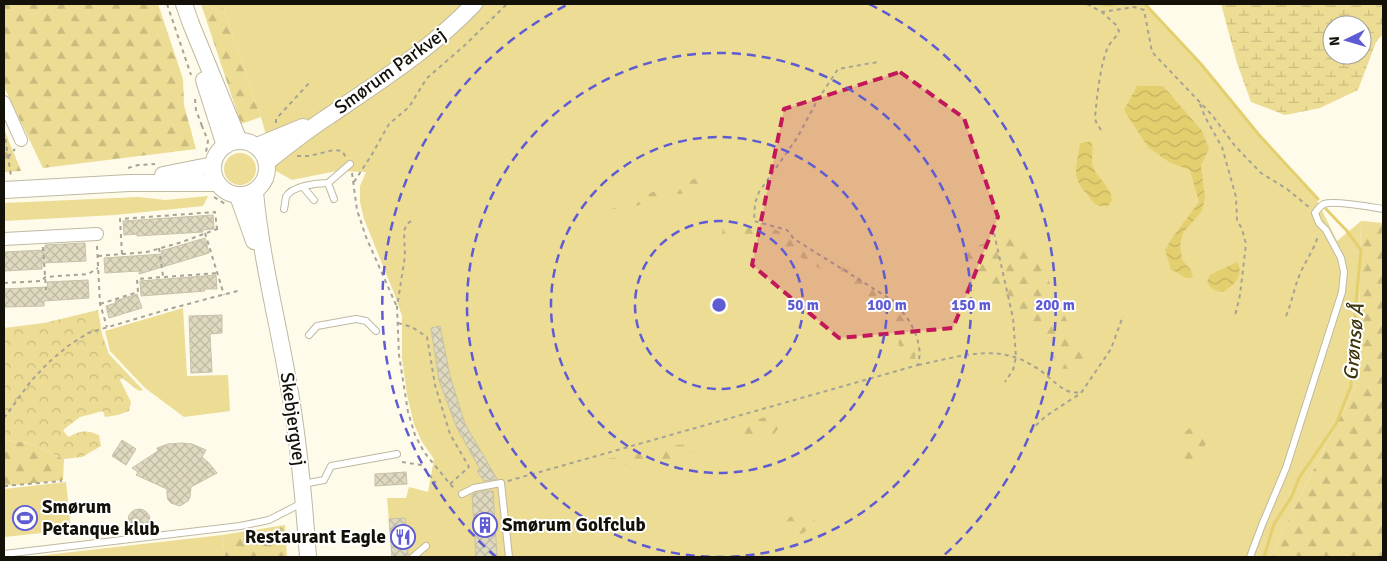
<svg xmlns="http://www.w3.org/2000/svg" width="1387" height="561" font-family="Signika,sans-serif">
  <defs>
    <pattern id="forest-firs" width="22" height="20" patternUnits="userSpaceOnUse" patternTransform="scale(1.25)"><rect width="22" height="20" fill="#ecdc94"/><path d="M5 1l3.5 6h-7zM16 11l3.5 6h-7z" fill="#cabc7e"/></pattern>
    <pattern id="wetland-marsh" width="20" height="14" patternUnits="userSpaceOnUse" patternTransform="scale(1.25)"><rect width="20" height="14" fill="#ecdc94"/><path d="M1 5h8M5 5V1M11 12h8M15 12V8" fill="none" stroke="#cabc7e"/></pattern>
    <pattern id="park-crowns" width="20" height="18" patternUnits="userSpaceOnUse" patternTransform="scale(1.25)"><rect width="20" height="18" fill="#ecdc94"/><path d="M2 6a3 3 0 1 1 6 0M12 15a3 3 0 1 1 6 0" fill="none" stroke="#cabc7e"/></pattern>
    <pattern id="water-waves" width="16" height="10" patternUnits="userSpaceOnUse" patternTransform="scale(1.25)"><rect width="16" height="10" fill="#e4cf6f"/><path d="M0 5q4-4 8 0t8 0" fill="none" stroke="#c3b15f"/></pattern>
    <pattern id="building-cross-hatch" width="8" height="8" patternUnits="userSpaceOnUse" patternTransform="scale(1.25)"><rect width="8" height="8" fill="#dfd9bf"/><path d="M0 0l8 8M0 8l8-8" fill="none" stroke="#beb9a3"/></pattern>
  </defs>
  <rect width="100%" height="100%" fill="#fefbeb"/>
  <g fill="#ecdc94">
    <path d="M222 4H1101L1106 5 1116 4H1145L1201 64 1260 136 1314 194 1337 241 1361 221 1358 382 1283 530 1272 557H392L387 498H406L409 487 428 492 434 459 422 442 414 424 407 395 402 358V316L394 293 364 219 360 202V186L366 172 336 171 292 180 276 171 261 117Z"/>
    <circle cx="240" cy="169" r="16"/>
    <path d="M208 196 203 206 115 215 4 221V203L138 197 165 200Z"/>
    <path d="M183 308 187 376 228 375 230 411 184 417 145 388 110 351 105 331Z"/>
    <path d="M66 482 71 530 4 537V489Z"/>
    <path d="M222 535 225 557H28Z"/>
  </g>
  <g fill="url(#forest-firs)">
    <path d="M4 4H158L183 79 184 105 196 149 43 168 4 87Z"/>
    <path d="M201 4H222L261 117 241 124Z"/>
    <path d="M4 134H6L21 171 4 172Z"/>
    <path d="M702 177 706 189 701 192 666 195 602 219 603 213C634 198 668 185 702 177Z"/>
    <path d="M1361 221 1383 223V557H1272L1283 530 1358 382Z"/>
    <path d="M740 222 765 226 784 233 879 288 898 305 908 319 917 343 915 361 907 364 900 353 897 334 889 316 866 303 824 271 792 252 761 238 722 235 723 227Z"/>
    <path d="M1006 236 1030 239 1085 361 1073 368 1063 369 1038 339 950 258 957 250 977 246Z"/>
    <path d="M770 416 780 426 774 434 737 439 732 436 733 433 751 421Z"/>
    <path d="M1197 423 1213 429 1203 450 1188 466 1178 458V449L1183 433Z"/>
    <path d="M4 440 29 443 64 459 63 480 4 486Z"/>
    <path d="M693 444 696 451C668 468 632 464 600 465L593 461 626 456 640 450 652 451 666 450 676 445Z"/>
    <path d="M804 512 813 518 816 524 800 535 791 533 780 529 790 517Z"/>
    <path d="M285 525 287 557H225L222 535Z"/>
  </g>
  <path fill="url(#wetland-marsh)" fill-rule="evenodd" d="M1221 4H1383V34L1376 42 1358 90 1320 108 1285 115 1251 102 1237 63ZM1332 25H1362V55H1332Z"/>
  <path fill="url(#park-crowns)" d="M98 310 102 334 109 354 143 390 139 391 122 378 120 380 131 402 129 411 118 415 105 417 103 411 80 417 63 430 68 437C81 431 85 429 99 435L101 446 82 457 64 459 29 443 4 440V328L44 323Z"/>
  <g fill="url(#water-waves)">
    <path d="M1137 86H1163L1202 131 1209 149 1201 165 1205 198 1202 211 1183 233 1180 245 1182 260 1191 270 1193 278H1186L1171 269 1165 250 1172 238 1199 202 1190 170 1169 162 1148 147 1124 110Z"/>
    <path d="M1085 142H1091C1095 151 1089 161 1094 169 1099 180 1111 187 1112 200L1108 206H1099L1095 204C1072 177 1074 178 1080 144Z"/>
    <path d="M1237 262C1245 275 1233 287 1222 292 1214 291 1210 288 1207 282L1210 275Z"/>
  </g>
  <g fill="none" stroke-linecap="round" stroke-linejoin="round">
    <g stroke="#e4cf6f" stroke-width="3">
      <path d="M1101 4 1106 5 1116 4"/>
      <path d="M1145 4 1201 64 1260 136 1318 199"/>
      <path d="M1264 557 1274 524 1292 496 1299 478 1336 424 1351 386 1356 302 1361 250 1347 231 1326 209"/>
    </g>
  </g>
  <g fill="url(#building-cross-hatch)" stroke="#c7c2a9">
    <path d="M213 215 214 229 202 230 203 232 137 236V234L124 235 123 221Z"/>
    <path d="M205 238 209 253 139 274V271L105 273 104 258 162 254 161 251Z"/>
    <path d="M85 243 86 261 42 263V269L4 271V252L45 250V245Z"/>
    <path d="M216 275 217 289H204L205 291 141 296 140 281Z"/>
    <path d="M88 280 89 298 44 301V306L4 307V289L48 287 47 282Z"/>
    <path d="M137 294 142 308 109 318 106 306 116 303 115 301Z"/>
    <path d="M222 315V333L210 334 212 372 191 373 189 316Z"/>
    <path d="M440 326 450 376 465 424 497 479 484 481 477 471 480 469 457 428 439 380 431 328Z"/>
    <path d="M122 440 136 449 126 465 112 456Z"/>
    <path d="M182 443 192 444 206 450 202 457 209 463 217 473 191 487 190 497 188 501 180 506 171 503 168 500 167 495V489L136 475 138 472 132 468 158 451 157 448 168 444Z"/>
    <path d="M406 472 407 484 375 486V474Z"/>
    <path d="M483 491H493L497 557H476L472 494Z"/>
    <circle cx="139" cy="520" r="11"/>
    <path d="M405 518 406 531H407L408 556 392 557 389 519Z"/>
  </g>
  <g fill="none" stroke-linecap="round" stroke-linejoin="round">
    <defs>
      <g id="service">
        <path d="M328 183 334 199"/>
        <path d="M303 187 314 200"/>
        <path d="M284 209C285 206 285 201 286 197 291 186 317 183 328 183L350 164"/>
        <path d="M309 335 317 326 356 319 366 321 376 331"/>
        <path d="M303 484 324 480 331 466 397 454"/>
        <path d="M462 494 474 488 501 483 509 557"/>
        <path d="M4 554 240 526 269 520 304 502"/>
        <path d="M413 557 426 546"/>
        <path d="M1250 557 1262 525 1286 468 1342 292 1344 272 1341 258 1326 230 1319 223 1315 213C1318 209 1320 206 1324 204 1334 200 1370 207 1383 209"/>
      </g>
      <g id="minor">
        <path d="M4 102 21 140"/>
        <path d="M4 239 97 234"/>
      </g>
      <g id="tertiary">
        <path d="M184 4 191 24 239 141"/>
        <path d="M204 80 225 146"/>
        <circle cx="240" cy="168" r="27"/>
        <path d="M257 146 303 127"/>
        <path d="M267 162C287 146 307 130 329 116 380 81 431 49 474 4"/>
        <path d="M163 175 213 165"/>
        <path d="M4 190 129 183H217"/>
        <path d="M255 192C261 258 278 322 289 387 299 443 304 500 308 557"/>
        <path d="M238 196 254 241"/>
      </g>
    </defs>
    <use href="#service" stroke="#bfb9a0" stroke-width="8"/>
    <use href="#minor" stroke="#bfb9a0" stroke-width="14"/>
    <use href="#tertiary" stroke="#bfb9a0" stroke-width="18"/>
    <g stroke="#a6a396" stroke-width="2" stroke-dasharray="4 4" stroke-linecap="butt">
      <path d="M167 4 191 75"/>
      <path d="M1087 4 1102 12 1134 7 1144 10 1152 52 1212 115 1235 146 1261 173 1287 189 1310 208"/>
      <path d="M195 99 196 110 202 126"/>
      <path d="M1200 104 1205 117 1222 147 1236 197 1237 220 1242 229 1246 244 1240 295 1235 316"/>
      <path d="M276 123V119L311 81"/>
      <path d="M203 126H202L208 141 206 152"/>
      <path d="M1101 130 1096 122 1095 117C1097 97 1100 65 1108 47 1111 41 1116 38 1119 31L1116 25 1102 12"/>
      <path d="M4 131 11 176"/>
      <path d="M297 156H309L334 150 342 151 346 157"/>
      <path d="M8 157 15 149"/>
      <path d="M128 168 138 165 155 164"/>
      <path d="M352 173 357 210 366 237 397 307"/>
      <path d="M354 182 371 156 389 124 409 107 427 78 464 46 507 4"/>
      <path d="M214 197 227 205"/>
      <path d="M411 221 407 224 404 231 405 256 397 307 399 355 408 412 415 435 424 452 450 484 456 490"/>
      <path d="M205 233 224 295"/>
      <path d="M994 233 1013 318 1016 357 1013 370 1005 382"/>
      <path d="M97 246 100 304 107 327"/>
      <path d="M43 247 46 290"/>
      <path d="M159 248 163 276"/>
      <path d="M122 254 120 219 215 212 217 229"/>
      <path d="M98 256 147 252 182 242 220 228"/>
      <path d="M4 283 42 281 45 277 88 274 98 268"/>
      <path d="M100 304 138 292 137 279 218 273"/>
      <path d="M1286 316C1292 302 1294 288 1300 274 1305 261 1315 249 1318 235"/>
      <path d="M398 323 412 327 427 337 435 385 450 434 469 467 450 484"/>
      <path d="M918 365C959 357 997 342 1035 367 1046 373 1055 385 1066 390 1070 393 1076 392 1081 393"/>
      <path d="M4 418 31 381 49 362 68 346 88 333 169 309 241 290"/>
      <path d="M1030 431 1046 416 1081 393 1111 349 1123 316"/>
      <path d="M402 462 421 465 436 483"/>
      <path d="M508 481 918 365 920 353 917 337 910 322 895 302 794 239 787 230 754 221 755 203 759 192 797 138 817 101 838 69 878 62"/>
      <path d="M4 486 62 481"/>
    </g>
    <use href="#service" stroke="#fff" stroke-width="6"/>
    <use href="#minor" stroke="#fff" stroke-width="12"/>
    <use href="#tertiary" stroke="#fff" stroke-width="16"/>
  </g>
  <path fill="#c2185b" fill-opacity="0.2" stroke="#c2185b" stroke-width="4" stroke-dasharray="10 6" stroke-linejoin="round" d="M900 72 964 118 998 217 953 328 839 338 752 265 784 109Z"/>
  <g fill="none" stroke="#5e5bd3" stroke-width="2.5" stroke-dasharray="9 6">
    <circle cx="719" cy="305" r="84"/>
    <circle cx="719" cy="305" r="168"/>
    <circle cx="719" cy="305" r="252"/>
    <path d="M496 557A336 336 0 0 1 569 4M869 4A336 336 0 0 1 942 557"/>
  </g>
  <defs>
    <symbol id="stadium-ring" viewBox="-11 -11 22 22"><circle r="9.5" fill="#fff" stroke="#5e5bd3" stroke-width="1.5"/><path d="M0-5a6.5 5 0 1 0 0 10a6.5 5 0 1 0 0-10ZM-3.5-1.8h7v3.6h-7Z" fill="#5e5bd3"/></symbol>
    <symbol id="building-ring" viewBox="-11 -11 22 22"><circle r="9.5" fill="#fff" stroke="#5e5bd3" stroke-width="1.5"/><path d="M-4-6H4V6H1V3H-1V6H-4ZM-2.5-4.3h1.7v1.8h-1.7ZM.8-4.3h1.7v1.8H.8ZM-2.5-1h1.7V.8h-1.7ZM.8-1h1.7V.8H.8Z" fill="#5e5bd3"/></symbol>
    <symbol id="restaurant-ring" viewBox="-11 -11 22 22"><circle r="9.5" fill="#fff" stroke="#5e5bd3" stroke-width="1.5"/><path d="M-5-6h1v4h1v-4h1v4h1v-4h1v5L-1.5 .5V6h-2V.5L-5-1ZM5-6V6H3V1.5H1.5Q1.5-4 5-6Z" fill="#5e5bd3"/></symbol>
  </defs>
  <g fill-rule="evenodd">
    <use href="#stadium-ring" x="11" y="504" width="28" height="28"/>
    <use href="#building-ring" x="471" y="511" width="28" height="28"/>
    <use href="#restaurant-ring" x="389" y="523" width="28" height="28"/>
  </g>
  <g text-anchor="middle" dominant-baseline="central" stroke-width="4" stroke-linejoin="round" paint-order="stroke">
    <g font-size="19" fill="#131108" stroke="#fff">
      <text transform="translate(390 71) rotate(-36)">Smørum Parkvej</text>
      <text transform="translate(293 419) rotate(82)">Skebjergvej</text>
    </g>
    <g font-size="19" font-weight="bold" fill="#131108" stroke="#fff" text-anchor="start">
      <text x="42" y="507">Smørum<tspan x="42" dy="22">Petanque klub</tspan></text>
      <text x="502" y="525">Smørum Golfclub</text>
      <text x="386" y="537" text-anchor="end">Restaurant Eagle</text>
    </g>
    <g font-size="20" font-style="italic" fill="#3f360c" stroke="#fff">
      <text transform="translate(1354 342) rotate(-85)">Grønsø Å</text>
    </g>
  </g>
  <circle cx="719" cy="305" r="8" fill="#5e5bd3" stroke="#fff" stroke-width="2.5"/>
  <g font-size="15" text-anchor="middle" font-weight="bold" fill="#5e5bd3" stroke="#fff" stroke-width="4" stroke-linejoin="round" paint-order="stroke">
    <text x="803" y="310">50 m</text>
    <text x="887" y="310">100 m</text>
    <text x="971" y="310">150 m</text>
    <text x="1055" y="310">200 m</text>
  </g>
  <rect width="1387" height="561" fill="none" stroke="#131108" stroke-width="10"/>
  <g transform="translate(1347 40) rotate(265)"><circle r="24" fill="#ffffff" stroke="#a1a09c"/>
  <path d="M0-4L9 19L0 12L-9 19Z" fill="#5e5bd3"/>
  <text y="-8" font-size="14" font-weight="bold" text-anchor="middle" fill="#131108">N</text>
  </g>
</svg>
